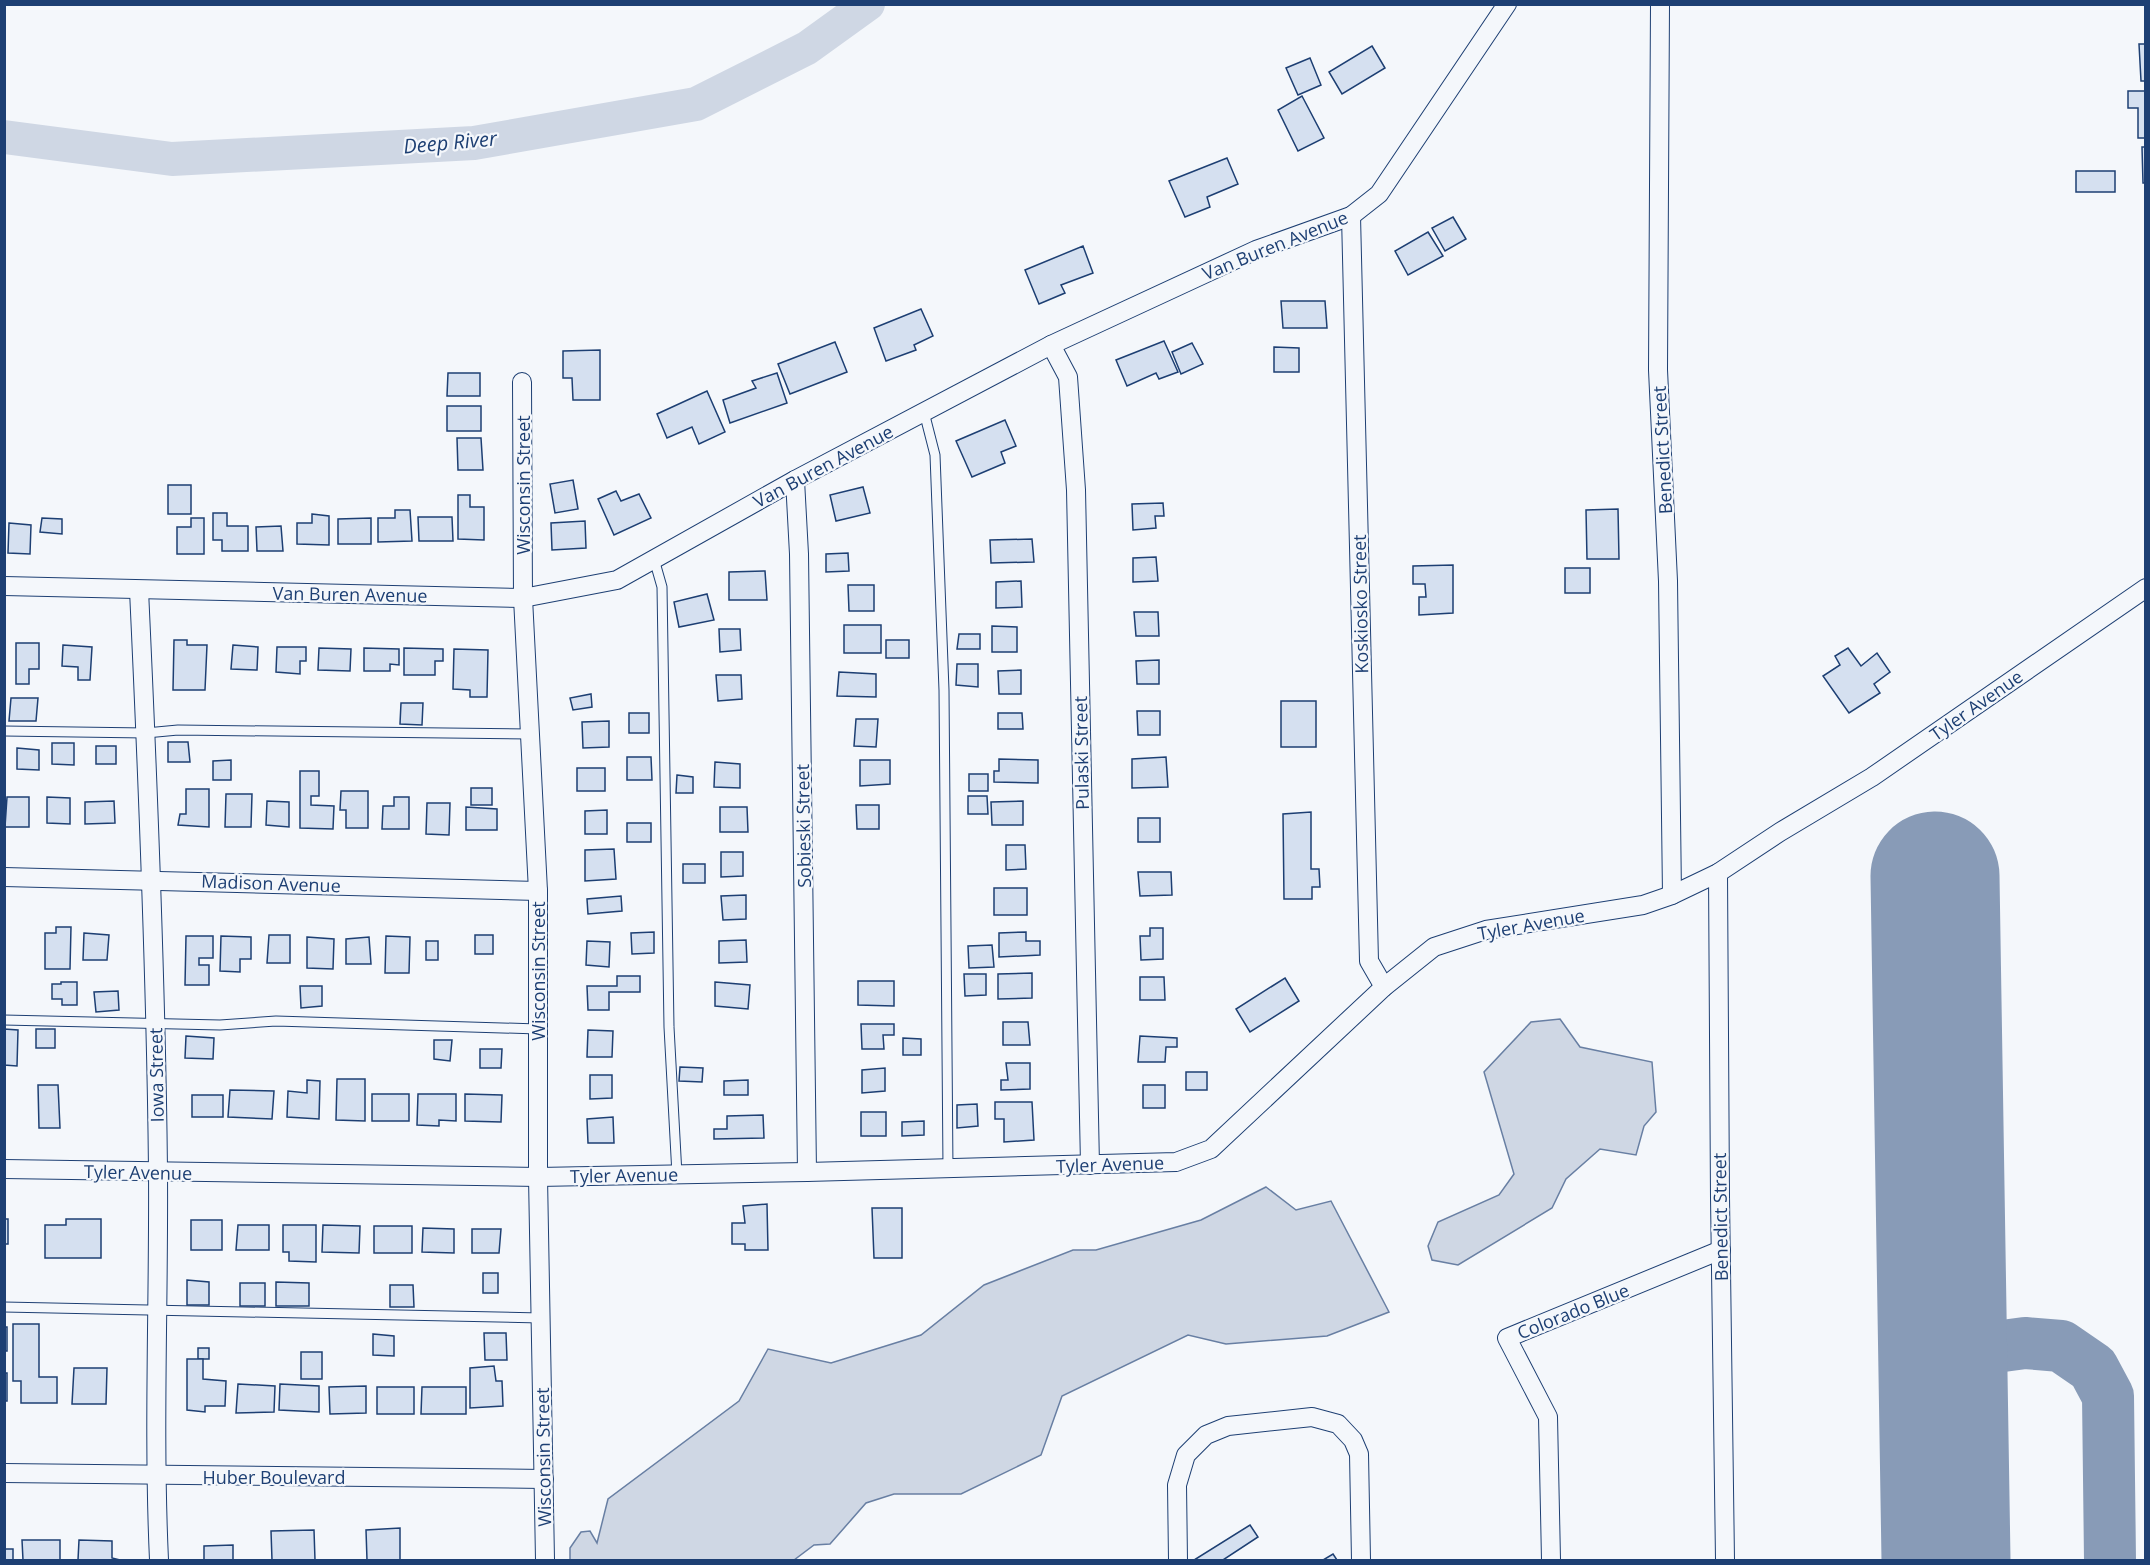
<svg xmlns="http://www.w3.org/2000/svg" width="2150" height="1565" font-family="'Open Sans',sans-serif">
  <rect width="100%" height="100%" fill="#f4f7fb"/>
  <g fill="#cfd7e4" stroke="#687fa3" stroke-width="1.5">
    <path d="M1560 1019 1580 1047 1652 1062 1656 1112 1644 1126 1636 1155 1600 1149 1566 1179 1552 1208 1458 1265 1432 1260 1428 1246 1438 1222 1499 1195 1514 1174 1484 1072 1531 1022Z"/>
    <path d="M1266 1187 1296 1210 1331 1201 1389 1312 1327 1336 1226 1344 1188 1335 1062 1396 1041 1455 961 1494H894L866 1503 830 1544 814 1545 794 1560H570V1548L581 1532 590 1531 597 1543 608 1499 739 1401 768 1349 831 1363 921 1335 984 1285 1073 1250H1096L1201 1220Z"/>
  </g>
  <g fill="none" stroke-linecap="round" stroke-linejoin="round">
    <path stroke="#cfd7e4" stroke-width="34" d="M4 137 172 159 474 143 696 104 807 48 868 4"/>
    <path stroke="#889bb7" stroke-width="52" d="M1943 1354 2025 1343 2061 1346 2093 1368 2108 1396 2110 1560"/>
    <path stroke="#889bb7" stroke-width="129" d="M1935 876 1946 1560"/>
  </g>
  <g fill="#d5e0f0" stroke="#1d3f73" stroke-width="1.5">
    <path d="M2139 44H2146V81H2141Z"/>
    <path d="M1372 46 1385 68 1342 94 1329 72Z"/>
    <path d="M1310 58 1321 85 1298 95 1286 68Z"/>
    <path d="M2128 91H2146V138H2138V108H2128Z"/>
    <path d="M1302 96 1324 138 1298 151 1278 110Z"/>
    <path d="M2142 147H2146V183H2143Z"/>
    <path d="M1227 158 1238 184 1207 197 1210 207 1185 217 1169 181Z"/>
    <rect x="2076" y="171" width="39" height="21"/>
    <path d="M1453 217 1466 239 1445 251 1432 228Z"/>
    <path d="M1428 232 1443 256 1408 275 1395 251Z"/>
    <path d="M1083 246 1093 273 1061 285 1065 293 1039 304 1025 270Z"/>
    <path d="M1281 301H1325L1327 328H1283Z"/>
    <path d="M921 309 933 336 914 345 916 350 886 361 874 328Z"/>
    <path d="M1164 341 1178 372 1159 379 1156 373 1127 386 1116 360Z"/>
    <path d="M835 342 847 372 790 394 778 364Z"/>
    <path d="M1192 343 1203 364 1181 374 1172 352Z"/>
    <path d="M1274 347 1299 348V372H1274Z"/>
    <path d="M600 350V400H573L572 378H563V351Z"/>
    <path d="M448 373H480V396H447Z"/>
    <path d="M777 373 787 403 730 423 723 400 756 388 752 381Z"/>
    <path d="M707 391 725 432 699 444 692 427 667 438 657 414Z"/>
    <rect x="447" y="406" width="34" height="25"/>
    <path d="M1005 420 1016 446 1001 452 1005 463 972 477 956 441Z"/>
    <path d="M457 438H481L483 470H458Z"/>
    <path d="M573 480 578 509 555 513 550 484Z"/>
    <rect x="168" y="485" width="23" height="29"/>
    <path d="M863 487 870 513 836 521 830 495Z"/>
    <path d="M616 491 621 501 639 494 651 518 614 535 598 499Z"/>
    <path d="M458 495H470V507H484V540L458 539Z"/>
    <path d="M1163 503 1164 516H1155L1156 528 1133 530 1132 504Z"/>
    <path d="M1618 509 1619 559H1587L1586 510Z"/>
    <path d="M395 510H410L412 541 378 542V518H395Z"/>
    <path d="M213 513H227V526H248V551H222V540H213Z"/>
    <path d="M312 514 329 516V545L297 544V523H312Z"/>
    <path d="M418 517H452L453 541H419Z"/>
    <path d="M42 518 62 519V534L40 532Z"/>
    <path d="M191 518H204V554H177V527H191Z"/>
    <path d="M371 518V544H338V519Z"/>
    <path d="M585 521 586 548 552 550 551 523Z"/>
    <path d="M9 523 31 525 30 554 8 553Z"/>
    <path d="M281 526 283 551H257L256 527Z"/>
    <path d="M1032 539 1034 562 991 563 990 540Z"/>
    <path d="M848 553 849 571 826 572V554Z"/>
    <path d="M1156 557 1158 581 1133 582V558Z"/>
    <path d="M1453 565V613L1419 615V597H1426L1425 584H1413V566Z"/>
    <rect x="1565" y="568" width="25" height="25"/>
    <path d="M765 571 767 600H729V572Z"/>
    <path d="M1021 581 1022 607 996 608V582Z"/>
    <path d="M848 585H874V611H849Z"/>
    <path d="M707 594 714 620 679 627 674 602Z"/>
    <path d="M1134 612H1158L1159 636H1136Z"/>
    <rect x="844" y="625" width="37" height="28"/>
    <path d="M992 626 1017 627V652H992Z"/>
    <path d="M719 629H740L741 650 720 652Z"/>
    <path d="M959 634H980V649H957Z"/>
    <path d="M174 640H187V645H207L205 690H173Z"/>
    <rect x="886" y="640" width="23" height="18"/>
    <path d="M16 643H39V669H29V684H16Z"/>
    <path d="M63 645 92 647 90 680H78V667L62 666Z"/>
    <path d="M233 645 258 647 257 670 231 669Z"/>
    <path d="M277 647H306V661H300V674L276 672Z"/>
    <path d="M319 648 351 649 350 671 318 670Z"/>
    <path d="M364 648 399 649V665L390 664V671H364Z"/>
    <path d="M404 648 443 649V661H435V675H404Z"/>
    <path d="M1848 648 1861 666 1877 653 1890 672 1874 684 1880 693 1849 713 1823 676 1840 665 1835 656Z"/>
    <path d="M454 649 488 650 487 697H470V690L453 689Z"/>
    <path d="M1159 660V684H1137L1136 661Z"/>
    <path d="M957 664H978V687L956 685Z"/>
    <path d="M1021 670V694H999L998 671Z"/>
    <path d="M839 672 876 674V697L837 696Z"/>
    <path d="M716 675H741L742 699 718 701Z"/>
    <path d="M591 694 592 707 573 710 570 698Z"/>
    <path d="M11 698H38L36 721H9Z"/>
    <rect x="1281" y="701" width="35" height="46"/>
    <path d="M401 703H423L422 725 400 724Z"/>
    <path d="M1137 711H1160V735H1138Z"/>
    <rect x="629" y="713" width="20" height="20"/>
    <path d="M998 713H1022L1023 729H998Z"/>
    <path d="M856 719H878L876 747 854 746Z"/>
    <path d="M609 721V747L583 748 582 722Z"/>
    <path d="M168 742H188L190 762H168Z"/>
    <path d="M52 743H74V765L52 764Z"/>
    <rect x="96" y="746" width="20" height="18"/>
    <path d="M17 748 39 750V770L17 769Z"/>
    <path d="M627 757H651L652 780H627Z"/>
    <path d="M1166 757 1168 787 1132 788V759Z"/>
    <path d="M999 759 1038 760V783L994 782V771H999Z"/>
    <path d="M231 760V780H213V761Z"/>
    <path d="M860 760H890V784L860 786Z"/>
    <path d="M715 762 740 764V788L714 787Z"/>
    <rect x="577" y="768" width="28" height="23"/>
    <path d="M300 771H319V796H311V805L334 806 333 829 300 828Z"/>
    <rect x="969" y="774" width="19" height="17"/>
    <path d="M677 775 693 777V793H676Z"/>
    <rect x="471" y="788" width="21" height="17"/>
    <path d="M186 789H209V827L178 825 180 814H186Z"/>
    <path d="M341 791H368V828H346V810H340Z"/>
    <path d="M226 794H252L251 827H225Z"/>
    <path d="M968 796H987L988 814H968Z"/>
    <path d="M7 797H29V827H5Z"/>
    <path d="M47 797 70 798V824L47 823Z"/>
    <path d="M394 797H409V829H382L383 806H394Z"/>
    <path d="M114 801 115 823 85 824V802Z"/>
    <path d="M267 801 289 802V827L266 825Z"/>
    <path d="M1023 801V825H992L991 802Z"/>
    <path d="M427 803H450L449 835 426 834Z"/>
    <path d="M856 805H879V829H857Z"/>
    <path d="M466 807 497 809V830H466Z"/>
    <path d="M720 807H747L748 832H720Z"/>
    <path d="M607 810V834H585V811Z"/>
    <path d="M1311 812V869H1319L1320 887H1312V899H1284L1283 814Z"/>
    <rect x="1138" y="818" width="22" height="24"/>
    <rect x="627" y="823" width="24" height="19"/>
    <path d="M1006 845H1025L1026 869 1006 870Z"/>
    <path d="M614 849 616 879 585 881V850Z"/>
    <path d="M721 852H743V876L721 877Z"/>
    <rect x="683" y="864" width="22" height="19"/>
    <path d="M1138 872H1171L1172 895 1140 896Z"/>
    <rect x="994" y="888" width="33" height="27"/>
    <path d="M746 895V919L723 920 721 896Z"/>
    <path d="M621 896 622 911 588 914 587 899Z"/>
    <path d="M56 927H71L70 969H45V933H56Z"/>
    <path d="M1150 928H1163V959L1141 960 1140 936H1150Z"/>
    <path d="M654 932V953L632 954 631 933Z"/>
    <path d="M1026 932V941H1040V955L999 957V933Z"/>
    <path d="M84 933 109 935 107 960H83Z"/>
    <path d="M269 935H290V963H267Z"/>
    <rect x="475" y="935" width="18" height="19"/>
    <path d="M186 936H213V958H199V965H209V985H185Z"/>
    <path d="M221 936 251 937V959H240V972L220 971Z"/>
    <path d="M386 936 410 937 409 973H385Z"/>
    <path d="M307 937 334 939 333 969 307 968Z"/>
    <path d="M369 937 371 964H346V939Z"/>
    <path d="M746 940 747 962 719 963V941Z"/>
    <rect x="426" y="941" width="12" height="19"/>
    <path d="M587 941 610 942 609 967 586 965Z"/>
    <path d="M992 945 994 967 969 968 968 946Z"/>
    <path d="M1032 973V998L998 999V974Z"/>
    <path d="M964 974H986V995L965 996Z"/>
    <path d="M617 976H640V992H609V1010H588L587 986H617Z"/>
    <path d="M1140 977H1164L1165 1000H1140Z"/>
    <path d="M1285 978 1299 1001 1250 1032 1236 1009Z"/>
    <path d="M858 981H894V1006L858 1005Z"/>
    <path d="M61 982H77V1005H62V999H52V984H61Z"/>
    <path d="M715 982 750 985 748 1009 715 1006Z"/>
    <path d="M300 986H322V1006L301 1008Z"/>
    <path d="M118 991 119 1010 96 1012 94 992Z"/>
    <path d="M1003 1022H1028L1030 1045H1003Z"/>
    <path d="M861 1024H894V1035H883L884 1049H862Z"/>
    <path d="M4 1029 18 1030 17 1066 4 1065Z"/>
    <rect x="36" y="1029" width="19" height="19"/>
    <path d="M588 1030 613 1031 612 1057H587Z"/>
    <path d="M186 1036 214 1038 213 1059 185 1058Z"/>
    <path d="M1140 1036 1177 1038V1047H1166L1165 1062H1138Z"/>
    <path d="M903 1038 921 1039V1055H903Z"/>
    <path d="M434 1040H452L450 1061 434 1059Z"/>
    <path d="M480 1049H502L501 1068H480Z"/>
    <path d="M1006 1063H1030V1089L1001 1090V1080H1008Z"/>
    <path d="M680 1067 703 1068 702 1082 679 1081Z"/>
    <path d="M885 1068V1091L862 1093V1070Z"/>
    <rect x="1186" y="1072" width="21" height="18"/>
    <path d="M590 1075H612V1098L590 1099Z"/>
    <path d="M337 1079H365V1121L336 1120Z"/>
    <path d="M307 1080 320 1081 319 1119 287 1117 288 1091 307 1093Z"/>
    <path d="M748 1080V1095H724V1081Z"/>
    <path d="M38 1085H58L60 1128H39Z"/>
    <rect x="1143" y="1085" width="22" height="23"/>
    <path d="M230 1090 274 1091 272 1119 228 1117Z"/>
    <rect x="372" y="1094" width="37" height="27"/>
    <path d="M418 1094H456V1121L439 1120V1126L417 1125Z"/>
    <path d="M465 1094 502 1095 501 1122 465 1121Z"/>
    <rect x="192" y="1095" width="31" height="22"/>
    <path d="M995 1102H1032L1034 1140 1004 1142V1119H995Z"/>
    <path d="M977 1104 978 1126 957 1128V1105Z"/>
    <rect x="861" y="1112" width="25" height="24"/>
    <path d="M763 1115 764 1138 714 1139V1129H727V1116Z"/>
    <path d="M613 1117 614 1143H588L587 1119Z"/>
    <path d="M924 1121V1135L902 1136V1122Z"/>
    <path d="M767 1204 768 1250H745V1244H732V1223H745L743 1206Z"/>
    <path d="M872 1208H902V1258H874Z"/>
    <rect x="4" y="1219" width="4" height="25"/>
    <path d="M66 1219H101V1258H45V1225H66Z"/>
    <rect x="191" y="1220" width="31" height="30"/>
    <path d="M238 1225H269V1250H236Z"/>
    <path d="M283 1225H316V1262L289 1261V1252H283Z"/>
    <path d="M323 1225 360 1226 359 1253 322 1252Z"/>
    <rect x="374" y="1226" width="38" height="27"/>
    <path d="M423 1228 454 1229V1253L422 1252Z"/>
    <path d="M472 1229H501L499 1253H472Z"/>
    <rect x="483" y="1273" width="15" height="20"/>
    <path d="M187 1280 209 1282V1305H187Z"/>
    <path d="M276 1282 309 1283V1306H276Z"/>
    <rect x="240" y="1283" width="25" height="23"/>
    <path d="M390 1285H413L414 1307H390Z"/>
    <path d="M13 1324H39V1377H57V1403H21V1381H13Z"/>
    <rect x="4" y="1327" width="3" height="24"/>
    <path d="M484 1333H506L507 1360H485Z"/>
    <path d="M373 1334 394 1336V1356L373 1355Z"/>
    <rect x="198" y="1348" width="11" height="11"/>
    <rect x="301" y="1352" width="21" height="27"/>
    <path d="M187 1359H203V1379L226 1381 225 1406H205V1412L187 1410Z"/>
    <path d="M494 1366 496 1381H502L503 1406 470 1408V1368Z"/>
    <path d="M74 1368H107L106 1404H72Z"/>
    <rect x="4" y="1373" width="3" height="28"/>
    <path d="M238 1384 275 1386 274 1412 236 1413Z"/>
    <path d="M280 1384 319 1386V1412L279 1410Z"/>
    <path d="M366 1386V1413L330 1414 329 1387Z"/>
    <rect x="377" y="1387" width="37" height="27"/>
    <path d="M422 1387H466V1414H421Z"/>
    <path d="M1250 1525 1258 1537 1223 1560H1194Z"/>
    <path d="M400 1528V1560H367L366 1530Z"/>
    <path d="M314 1530 315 1560H272L271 1531Z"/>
    <path d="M22 1540H60V1560H23Z"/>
    <path d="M79 1540 112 1541V1558L120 1560H78Z"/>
    <path d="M233 1545V1560H204V1546Z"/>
    <rect x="4" y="1549" width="9" height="11"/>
    <path d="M1333 1554 1337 1560H1323Z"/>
  </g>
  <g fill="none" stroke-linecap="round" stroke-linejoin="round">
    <defs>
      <g id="service">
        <path d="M924 412 935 455 944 690 948 1169"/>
        <path d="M654 559 662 587 669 1027 677 1175"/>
        <path d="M4 731 146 733 178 730 530 734"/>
        <path d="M4 1020 220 1025 276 1021 538 1029"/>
        <path d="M4 1307 541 1318"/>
      </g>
      <g id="minor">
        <path d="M1660 4 1658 370 1668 581 1672 895"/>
        <path d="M1351 216 1369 961 1384 987"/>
        <path d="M1051 345 1068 377 1076 490 1090 1165"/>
        <path d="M522 382 523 598 538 891V1177L545 1560"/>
        <path d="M795 480 799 554 807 1172"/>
        <path d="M4 586 523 598 617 580 795 480 1051 345 1256 250 1351 216 1379 194 1507 4"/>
        <path d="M139 590C148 783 156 977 158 1170 159 1300 153 1430 159 1560"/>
        <path d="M1718 873 1720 1197 1725 1560"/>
        <path d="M4 877 538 891"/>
        <path d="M4 1169 538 1177 807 1172 1176 1162 1211 1149 1384 987 1434 947 1486 930 1643 905 1672 895 1718 873 1780 832 1872 777 2146 588"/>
        <path d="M4 1473 544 1479"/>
        <path d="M1178 1560 1177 1485 1186 1455 1206 1435 1228 1426 1312 1417 1338 1424 1353 1440 1359 1454 1361 1560"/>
        <path d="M1551 1560 1548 1417 1507 1338 1721 1250"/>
      </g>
    </defs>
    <use href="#service" stroke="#1d3f73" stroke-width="11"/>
    <use href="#minor" stroke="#1d3f73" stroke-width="20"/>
    <use href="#service" stroke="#f4f7fb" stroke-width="9"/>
    <use href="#minor" stroke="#f4f7fb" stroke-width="18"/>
  </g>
  <g text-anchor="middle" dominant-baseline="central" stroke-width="4.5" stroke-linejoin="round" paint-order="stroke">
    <g font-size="18" fill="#1d3f73" stroke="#f4f7fb">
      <text transform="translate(1275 245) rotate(-22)">Van Buren Avenue</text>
      <text transform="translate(1662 450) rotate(-93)">Benedict Street</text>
      <text transform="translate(823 466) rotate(-28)">Van Buren Avenue</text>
      <text transform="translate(523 485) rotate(-90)">Wisconsin Street</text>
      <text transform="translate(350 594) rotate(1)">Van Buren Avenue</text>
      <text transform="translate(1360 604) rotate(-91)">Koskiosko Street</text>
      <text transform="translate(1976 705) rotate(-35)">Tyler Avenue</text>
      <text transform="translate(1081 753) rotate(-91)">Pulaski Street</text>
      <text transform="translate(803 826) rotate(-91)">Sobieski Street</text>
      <text transform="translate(271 883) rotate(2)">Madison Avenue</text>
      <text transform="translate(1531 924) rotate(-10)">Tyler Avenue</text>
      <text transform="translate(538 971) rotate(-90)">Wisconsin Street</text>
      <text transform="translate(156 1075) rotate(-91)">Iowa Street</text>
      <text transform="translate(1110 1164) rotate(-2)">Tyler Avenue</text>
      <text transform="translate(138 1172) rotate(1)">Tyler Avenue</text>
      <text transform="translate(624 1175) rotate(-1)">Tyler Avenue</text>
      <text transform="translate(1720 1217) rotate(-91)">Benedict Street</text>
      <text transform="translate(1573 1311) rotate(-22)">Colorado Blue</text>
      <text transform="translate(543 1457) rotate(-91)">Wisconsin Street</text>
      <text x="274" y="1477">Huber Boulevard</text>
    </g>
    <g font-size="20" font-style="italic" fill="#1d3f73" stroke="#f4f7fb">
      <text transform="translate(450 142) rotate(-5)">Deep River</text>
    </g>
  </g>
  <rect width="2150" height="1565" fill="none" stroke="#1d3f73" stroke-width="12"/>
</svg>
